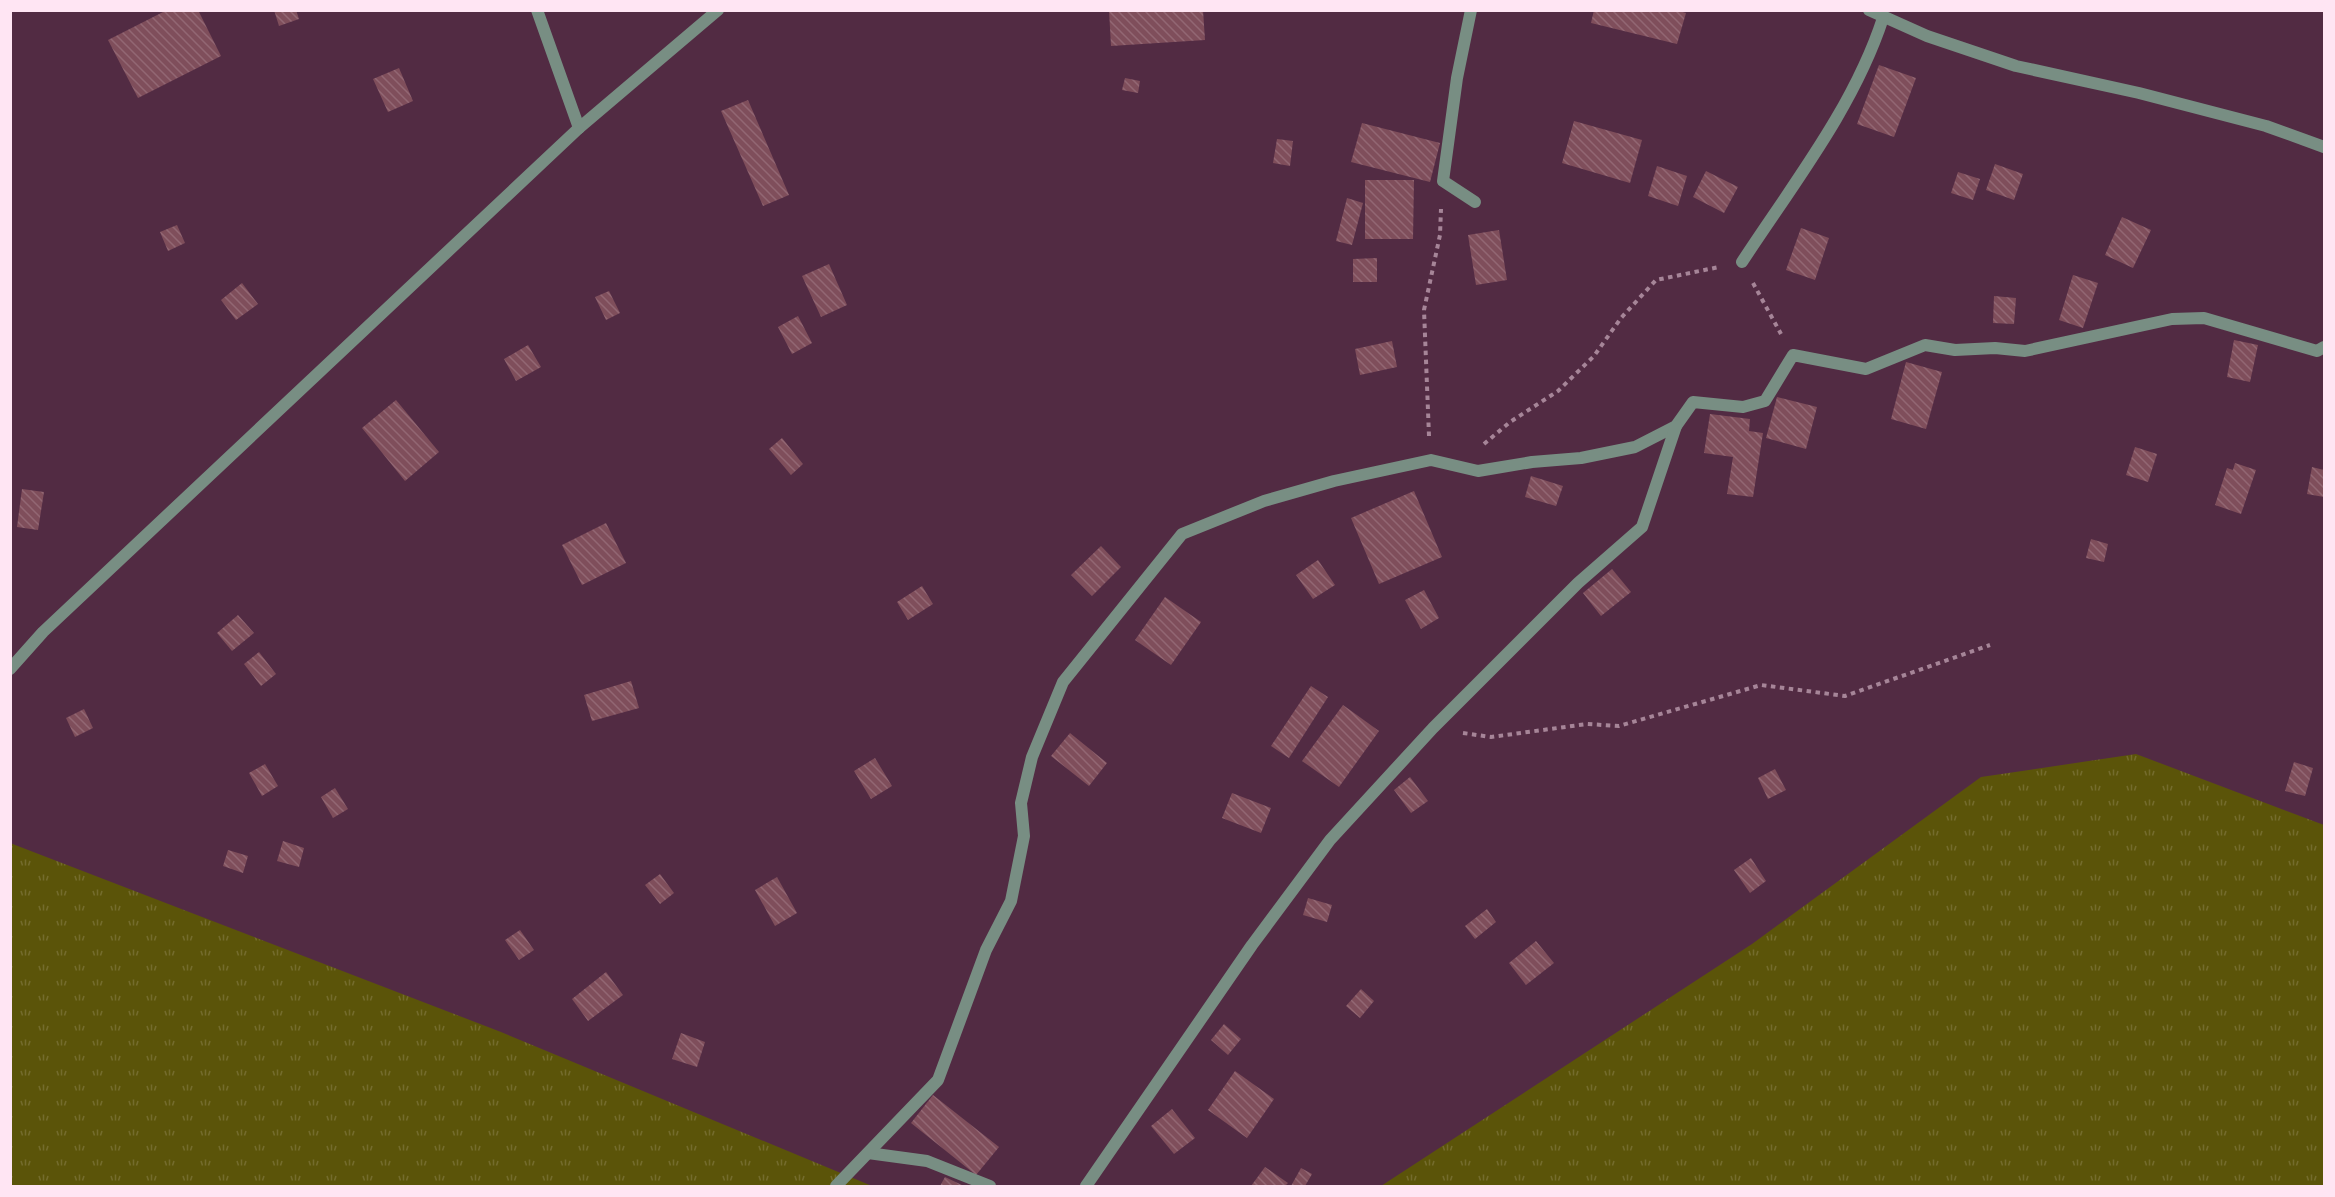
<svg xmlns="http://www.w3.org/2000/svg" width="2335" height="1197" font-family="Raleway,sans-serif">
  <defs>
    <pattern id="grass-tufts" width="24" height="20" patternUnits="userSpaceOnUse" patternTransform="scale(1.5)"><rect width="24" height="20" fill="#5b5409"/><path d="M3 7l-1-3M5 7V3M7 7l1-3M15 17l-1-3M17 17v-4M19 17l1-3" fill="none" stroke="#746c2d"/></pattern>
    <pattern id="building-back-hatch" width="6" height="6" patternUnits="userSpaceOnUse" patternTransform="scale(1.5)"><rect width="6" height="6" fill="#7f4e5b"/><path d="M-1 5l2 2M0 0l6 6M5-1l2 2" fill="none" stroke="#926773"/></pattern>
  </defs>
  <rect width="100%" height="100%" fill="#522b43"/>
  <g fill="url(#grass-tufts)">
    <path d="M2136 754 2324 825V1186H1381L1752 944 1981 777Z"/>
    <path d="M10 843 501 1032 872 1186H11Z"/>
  </g>
  <g fill="url(#building-back-hatch)">
    <path d="M167 10H198L221 56 138 98 108 40Z"/>
    <path d="M274 10H296L299 19 279 26Z"/>
    <path d="M1109 10H1203L1205 40 1111 46Z"/>
    <path d="M1594 10H1676L1686 13 1677 44 1591 23Z"/>
    <path d="M1879 65 1916 78 1894 137 1857 124Z"/>
    <path d="M399 68 413 101 388 112 373 79Z"/>
    <path d="M1125 78 1140 81 1138 93 1122 90Z"/>
    <path d="M748 100 789 195 763 206 721 111Z"/>
    <path d="M1574 121 1642 140 1630 183 1562 163Z"/>
    <path d="M1362 123 1440 143 1430 182 1351 162Z"/>
    <path d="M1277 139 1293 141 1290 166 1273 163Z"/>
    <path d="M1995 164 2023 174 2014 200 1986 190Z"/>
    <path d="M1657 166 1687 176 1678 206 1648 196Z"/>
    <path d="M1706 171 1738 187 1724 213 1693 197Z"/>
    <path d="M1958 172 1980 179 1973 200 1951 193Z"/>
    <path d="M1365 180H1414L1413 239H1365Z"/>
    <path d="M1347 198 1363 203 1352 245 1336 241Z"/>
    <path d="M2122 217 2151 230 2133 268 2105 255Z"/>
    <path d="M177 225 185 243 168 251 160 232Z"/>
    <path d="M1801 228 1829 238 1815 280 1786 270Z"/>
    <path d="M1499 230 1507 280 1476 285 1468 235Z"/>
    <path d="M1377 258V282H1353V259Z"/>
    <path d="M829 264 847 305 821 317 802 276Z"/>
    <path d="M2073 275 2098 283 2083 328 2059 320Z"/>
    <path d="M242 283 258 304 236 320 221 300Z"/>
    <path d="M609 291 620 313 606 320 595 297Z"/>
    <path d="M1994 296 2016 298 2014 324 1993 323Z"/>
    <path d="M798 316 812 343 792 354 778 327Z"/>
    <path d="M2234 340 2258 345 2250 382 2227 377Z"/>
    <path d="M1392 341 1397 367 1360 375 1355 349Z"/>
    <path d="M528 345 541 367 516 381 504 359Z"/>
    <path d="M1906 362 1942 372 1926 429 1891 419Z"/>
    <path d="M1777 397 1817 407 1806 449 1766 438Z"/>
    <path d="M396 400 439 452 405 481 362 428Z"/>
    <path d="M1710 414 1750 419 1749 431 1763 433 1753 497 1727 494 1733 457 1704 453Z"/>
    <path d="M782 438 803 464 791 475 769 449Z"/>
    <path d="M2135 447 2157 454 2148 482 2126 475Z"/>
    <path d="M2235 463 2256 470 2241 514 2215 505 2227 468 2233 470Z"/>
    <path d="M2312 467 2324 470V497L2307 494Z"/>
    <path d="M1531 476 1563 486 1556 506 1525 497Z"/>
    <path d="M22 489 44 492 38 530 17 527Z"/>
    <path d="M1414 491 1442 557 1379 584 1351 518Z"/>
    <path d="M606 523 626 563 582 585 562 545Z"/>
    <path d="M2091 539 2108 544 2104 562 2086 558Z"/>
    <path d="M1101 546 1121 567 1092 596 1071 575Z"/>
    <path d="M1318 560 1335 585 1313 599 1296 575Z"/>
    <path d="M1612 569 1631 592 1601 616 1583 593Z"/>
    <path d="M922 586 933 604 908 620 897 602Z"/>
    <path d="M1424 590 1439 618 1421 629 1405 600Z"/>
    <path d="M1165 597 1201 622 1171 665 1135 640Z"/>
    <path d="M238 615 254 633 232 651 217 633Z"/>
    <path d="M259 652 276 674 261 686 244 664Z"/>
    <path d="M631 681 639 708 592 721 584 695Z"/>
    <path d="M1311 686 1328 697 1289 758 1271 746Z"/>
    <path d="M1343 705 1379 731 1339 787 1302 761Z"/>
    <path d="M84 709 93 728 75 737 66 718Z"/>
    <path d="M1070 733 1107 763 1089 786 1051 756Z"/>
    <path d="M875 758 892 786 871 799 854 771Z"/>
    <path d="M2294 762 2313 768 2305 796 2285 791Z"/>
    <path d="M265 764 278 786 262 796 249 773Z"/>
    <path d="M1775 769 1786 790 1768 799 1758 778Z"/>
    <path d="M1410 777 1428 801 1411 813 1394 790Z"/>
    <path d="M335 788 348 809 333 818 321 797Z"/>
    <path d="M1232 793 1271 808 1261 833 1222 818Z"/>
    <path d="M283 841 304 848 299 867 277 861Z"/>
    <path d="M228 850 248 856 243 873 223 866Z"/>
    <path d="M1751 858 1766 881 1750 893 1734 870Z"/>
    <path d="M660 874 674 893 660 904 645 885Z"/>
    <path d="M777 877 797 913 775 926 755 890Z"/>
    <path d="M1308 898 1332 905 1327 922 1303 915Z"/>
    <path d="M1487 909 1496 922 1475 939 1465 926Z"/>
    <path d="M520 930 534 950 519 960 505 940Z"/>
    <path d="M1536 941 1554 963 1526 985 1509 963Z"/>
    <path d="M606 972 623 995 588 1021 572 999Z"/>
    <path d="M1361 989 1374 1001 1360 1018 1346 1006Z"/>
    <path d="M1224 1024 1241 1039 1228 1055 1211 1040Z"/>
    <path d="M681 1033 705 1042 697 1067 672 1059Z"/>
    <path d="M1235 1071 1274 1099 1247 1138 1208 1110Z"/>
    <path d="M933 1095 999 1147 976 1175 911 1123Z"/>
    <path d="M1172 1109 1195 1138 1174 1154 1151 1126Z"/>
    <path d="M1265 1167 1288 1183 1285 1186H1251Z"/>
    <path d="M1301 1168 1312 1174 1305 1186H1291Z"/>
    <path d="M945 1177 964 1186H940Z"/>
  </g>
  <g fill="none" stroke-linecap="round" stroke-linejoin="round">
    <g stroke="#a68598" stroke-width="4" stroke-dasharray="4.5 4.5" stroke-linecap="butt">
      <path d="M1753 283 1781 334"/>
      <path d="M1429 436 1424 310 1440 235 1441 209"/>
      <path d="M1484 444 1510 422 1558 391 1594 356 1621 318 1656 280 1719 267"/>
      <path d="M1463 733 1491 737 1587 724 1619 726 1761 685 1845 696 1990 645"/>
    </g>
    <g stroke="#788e83" stroke-width="12">
      <path d="M537 10 579 128"/>
      <path d="M1471 10 1457 78 1443 181 1475 202"/>
      <path d="M1869 10 1927 36 2016 66 2139 93 2266 126 2324 147"/>
      <path d="M1742 262C1793 184 1854 107 1883 18"/>
      <path d="M10 669 43 632 579 128 718 10"/>
      <path d="M868 1153 927 1161 990 1186"/>
      <path d="M836 1186 938 1080 986 950 1011 901 1024 836 1021 803 1032 757 1063 682 1182 534 1264 501 1334 481 1431 460 1478 471 1532 462 1581 458 1635 447 1676 426 1693 402 1743 407 1765 401 1793 355 1866 369 1925 345 1955 350 1995 348 2025 351 2172 319 2204 318 2317 351 2324 347"/>
      <path d="M1086 1186 1252 945 1330 840 1433 728 1578 583 1642 527 1676 426"/>
    </g>
  </g>
  <rect width="2335" height="1197" fill="none" stroke="#ffe5f3" stroke-width="24"/>
</svg>
